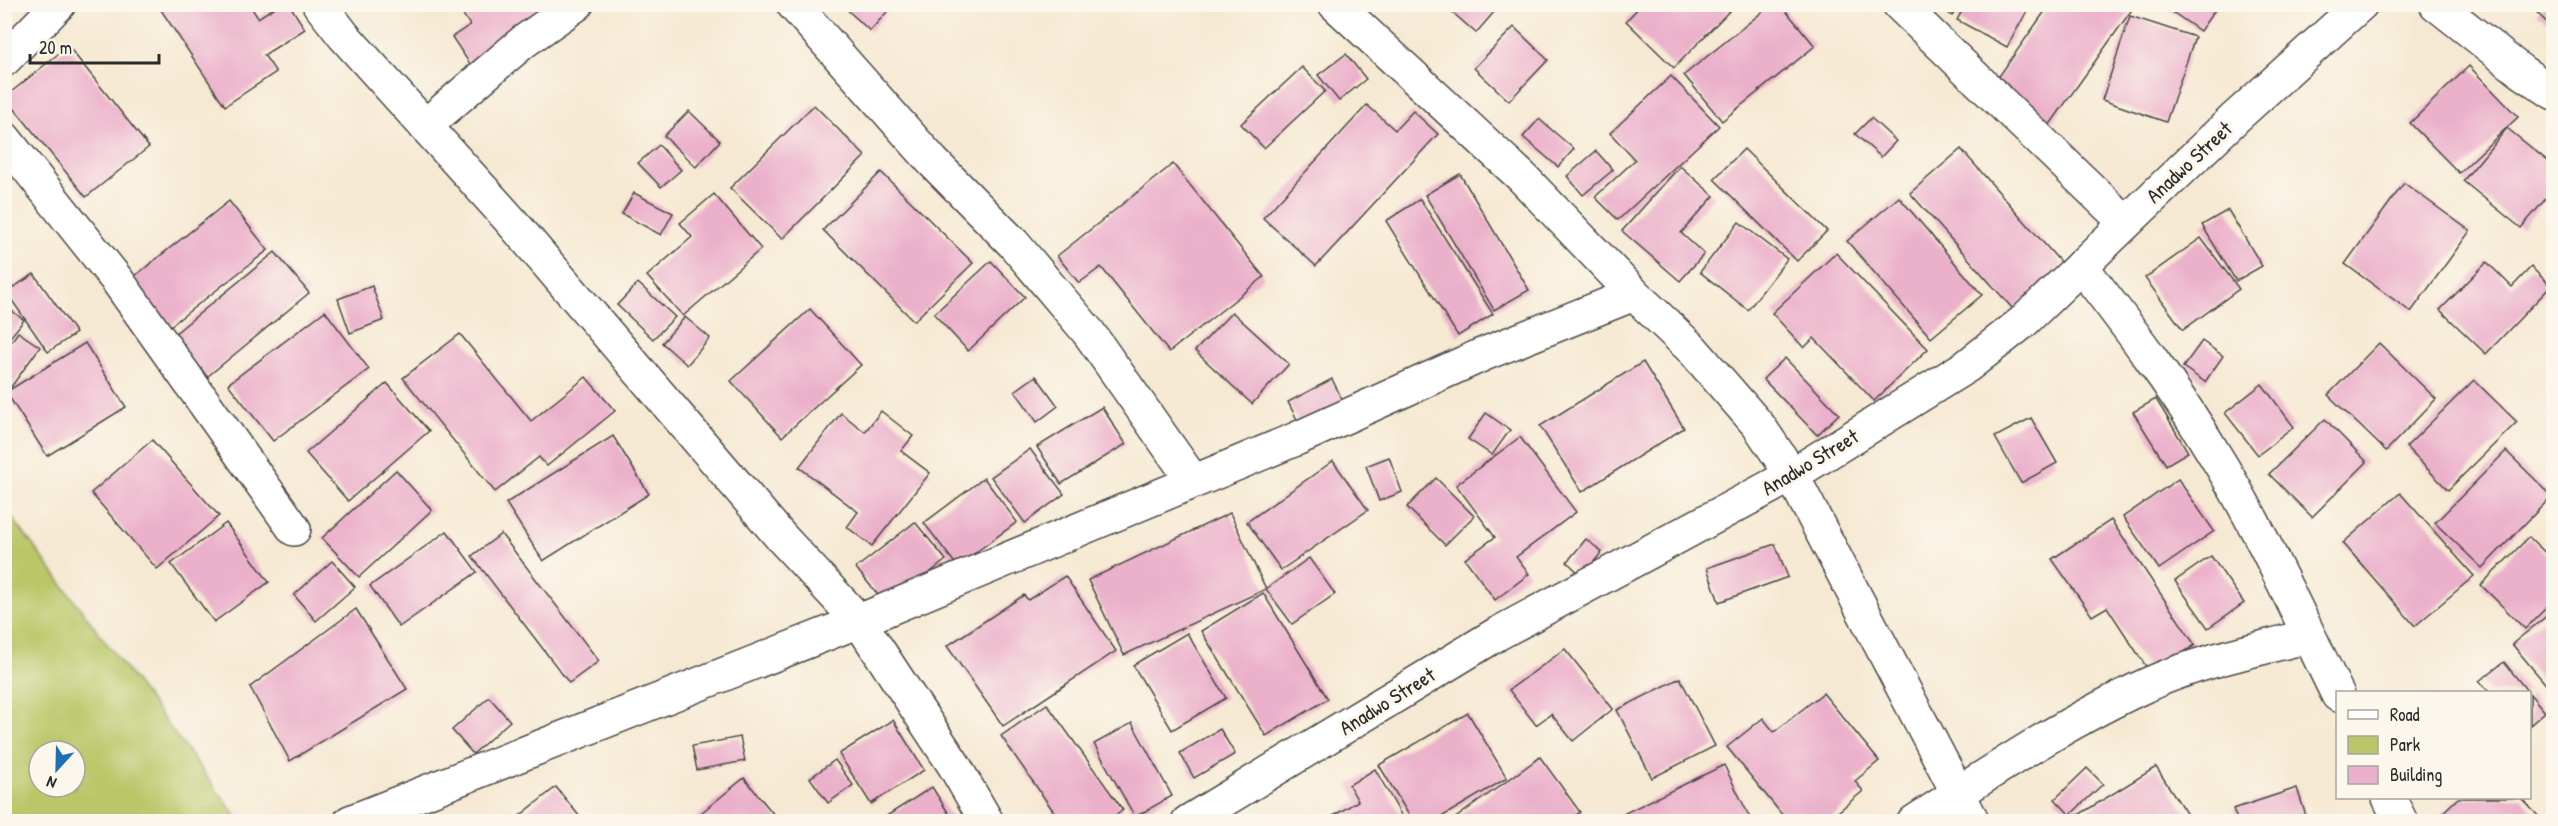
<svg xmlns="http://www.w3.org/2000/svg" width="2558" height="826" font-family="'Patrick Hand',sans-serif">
  <rect width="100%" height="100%" fill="#fbf7ec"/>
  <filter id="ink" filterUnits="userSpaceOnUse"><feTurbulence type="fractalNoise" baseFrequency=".0167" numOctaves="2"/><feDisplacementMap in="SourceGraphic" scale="12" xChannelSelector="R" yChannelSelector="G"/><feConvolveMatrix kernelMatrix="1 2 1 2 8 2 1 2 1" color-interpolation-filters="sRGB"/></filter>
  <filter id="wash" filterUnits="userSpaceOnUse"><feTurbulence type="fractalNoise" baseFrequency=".008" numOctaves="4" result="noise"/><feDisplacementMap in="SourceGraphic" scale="24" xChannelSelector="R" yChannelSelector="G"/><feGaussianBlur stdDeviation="1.35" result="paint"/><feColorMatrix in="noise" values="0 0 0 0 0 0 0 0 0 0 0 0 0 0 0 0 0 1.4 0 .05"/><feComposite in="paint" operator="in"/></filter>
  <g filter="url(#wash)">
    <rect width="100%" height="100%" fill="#f6e9d3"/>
    <path fill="#bac769" stroke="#72794a" stroke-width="1.5" fill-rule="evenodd" d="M4 508H5L240 821H5ZM39 751H75V787H39Z"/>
    <g id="blocks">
      <g fill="#ebb0ca">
        <path d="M157 4H249L258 18 280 4H289L305 29 264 55 276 72 225 106Z"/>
        <path d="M456 4H546L551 10 470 64 452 37 470 25Z"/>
        <path d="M841 4H894L870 31Z"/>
        <path d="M1443 4H1501L1476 33Z"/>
        <path d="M1642 4H1736L1674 68 1626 21Z"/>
        <path d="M1937 4H1961L1952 16Z"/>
        <path d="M1966 4H2031L2007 47 1957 20Z"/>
        <path d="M2050 4H2136L2046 130 1990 89Z"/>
        <path d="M2161 4H2219L2200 31Z"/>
        <path d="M2545 4H2554V29L2537 13Z"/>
        <path d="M1771 5H1781L1815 46 1722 121 1684 75Z"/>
        <path d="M2130 16 2195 37 2166 122 2102 100Z"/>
        <path d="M1514 27 1548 60 1509 101 1474 68Z"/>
        <path d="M68 46 149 147 86 197 5 97Z"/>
        <path d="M1346 54 1366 79 1339 101 1318 75Z"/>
        <path d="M2469 66 2518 117 2459 173 2410 123Z"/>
        <path d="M1302 67 1325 91 1264 148 1241 124Z"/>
        <path d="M1671 76 1719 126 1618 220 1595 197 1635 160 1610 133Z"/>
        <path d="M814 105 865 156 782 239 730 188Z"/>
        <path d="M1367 105 1395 130 1413 111 1438 134 1316 266 1263 218Z"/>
        <path d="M689 111 720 141 696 167 664 136Z"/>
        <path d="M1871 118 1896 141 1881 157 1855 134Z"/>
        <path d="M1539 119 1574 149 1558 167 1523 137Z"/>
        <path d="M2507 128 2554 166V189L2521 228 2463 181Z"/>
        <path d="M659 145 681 170 661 187 638 163Z"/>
        <path d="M1744 149 1827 231 1797 261 1714 179Z"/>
        <path d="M1961 149 2063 265 2013 309 1910 193Z"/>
        <path d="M1596 151 1613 170 1583 195 1567 176Z"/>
        <path d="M1173 164 1264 277 1169 352 1101 267 1079 283 1057 256Z"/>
        <path d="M1680 166 1714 196 1681 233 1704 254 1680 281 1622 231Z"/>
        <path d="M881 172 973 263 914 321 823 230Z"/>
        <path d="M1460 174 1529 290 1494 310 1425 195Z"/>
        <path d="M2404 183 2470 231 2411 312 2345 264Z"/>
        <path d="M634 193 673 213 661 235 622 214Z"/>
        <path d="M714 194 761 249 683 316 647 276 692 237 680 223Z"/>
        <path d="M1899 197 1982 295 1931 338 1847 241Z"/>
        <path d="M1420 199 1493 314 1458 336 1386 221Z"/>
        <path d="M229 201 268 250 160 334 121 287Z"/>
        <path d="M2228 210 2262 266 2236 281 2202 225Z"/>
        <path d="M1739 222 1787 259 1748 310 1700 272Z"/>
        <path d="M2201 238 2239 289 2183 330 2145 278Z"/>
        <path d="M275 252 309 293 196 386 162 344Z"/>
        <path d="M1836 253 1928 349 1874 401 1814 338 1804 348 1772 313Z"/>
        <path d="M991 261 1025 297 968 351 934 314Z"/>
        <path d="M2487 262 2512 287 2531 267 2551 286 2486 354 2440 310Z"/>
        <path d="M34 274 76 333 48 352 6 292Z"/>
        <path d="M638 283 675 317 653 339 617 305Z"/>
        <path d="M372 286 384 320 350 333 338 299Z"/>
        <path d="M4 305 24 320 4 345Z"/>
        <path d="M810 309 861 365 782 437 731 381Z"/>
        <path d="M325 311 369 369 273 441 228 384Z"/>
        <path d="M1232 312 1289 364 1252 404 1195 351Z"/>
        <path d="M685 317 710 338 687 365 662 343Z"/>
        <path d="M18 332 40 347 11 387 4 383V352Z"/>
        <path d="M460 334 531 421 586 377 615 411 547 466 539 457 495 492 403 378Z"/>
        <path d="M2202 341 2223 356 2205 382 2183 367Z"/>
        <path d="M85 343 126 407 47 456 6 392Z"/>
        <path d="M2379 343 2436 399 2386 451 2328 395Z"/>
        <path d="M1785 358 1839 414 1817 435 1763 379Z"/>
        <path d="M1643 362 1684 428 1582 492 1540 426Z"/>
        <path d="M1036 376 1058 406 1037 422 1015 391Z"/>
        <path d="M1332 379 1347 409 1303 431 1288 402Z"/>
        <path d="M2474 380 2517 422 2448 490 2406 447Z"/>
        <path d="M387 383 429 431 348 501 306 453Z"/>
        <path d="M2262 384 2294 427 2258 455 2225 413Z"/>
        <path d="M2156 399 2188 452 2166 465 2133 412Z"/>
        <path d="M1102 407 1126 444 1061 484 1037 447Z"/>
        <path d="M881 411 913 436 901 451 930 473 872 546 847 527 858 512 799 467 841 413 865 432Z"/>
        <path d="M1486 413 1510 430 1492 455 1468 439Z"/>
        <path d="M2031 418 2057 463 2021 483 1995 437Z"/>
        <path d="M2325 419 2367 462 2312 517 2269 474Z"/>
        <path d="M613 436 649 494 543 561 506 503Z"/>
        <path d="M1520 437 1576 512 1516 557 1529 574 1495 600 1465 559 1495 537 1456 485Z"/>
        <path d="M152 440 219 516 157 569 91 493Z"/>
        <path d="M1030 449 1064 494 1025 523 991 477Z"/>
        <path d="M2506 451 2552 496 2482 568 2435 523Z"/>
        <path d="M1389 457 1402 492 1379 501 1366 466Z"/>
        <path d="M1333 461 1368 510 1281 570 1247 522Z"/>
        <path d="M396 470 432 510 359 577 322 538Z"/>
        <path d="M984 478 1017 522 957 566 924 523Z"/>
        <path d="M1436 478 1474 516 1445 545 1407 507Z"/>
        <path d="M2178 479 2214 531 2159 569 2123 517Z"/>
        <path d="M2400 493 2474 576 2415 626 2343 543Z"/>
        <path d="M1230 513 1266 589 1124 655 1088 580Z"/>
        <path d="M2111 520 2195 645 2151 674 2107 607 2092 616 2052 559Z"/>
        <path d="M915 522 946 560 887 606 856 568Z"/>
        <path d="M226 523 269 582 214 622 171 564Z"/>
        <path d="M447 531 477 572 399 627 370 586Z"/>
        <path d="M501 534 599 661 569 683 472 556Z"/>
        <path d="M2529 537 2554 561V600L2525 629 2481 585Z"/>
        <path d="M1586 539 1602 552 1582 576 1567 562Z"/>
        <path d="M1775 544 1788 577 1719 602 1707 568Z"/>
        <path d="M2211 556 2244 603 2208 628 2175 581Z"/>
        <path d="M1309 558 1335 594 1292 624 1266 589Z"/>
        <path d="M332 561 355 587 316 621 294 595Z"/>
        <path d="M1065 576 1116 651 1003 726 947 646 1024 595 1028 600Z"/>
        <path d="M1263 593 1328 699 1266 736 1201 631Z"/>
        <path d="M356 609 407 689 290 761 250 687Z"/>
        <path d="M2554 610V694L2512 644Z"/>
        <path d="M1187 633 1226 698 1172 730 1133 665Z"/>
        <path d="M1565 649 1613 709 1573 741 1551 714 1536 725 1509 690Z"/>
        <path d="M2504 662 2528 692H2489L2479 681Z"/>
        <path d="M1680 678 1715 746 1652 778 1617 710Z"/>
        <path d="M1823 693 1879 761 1855 781 1863 791 1826 822H1788L1727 747 1763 718 1774 732Z"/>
        <path d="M2530 694 2545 712 2530 725Z"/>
        <path d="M489 697 510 721 473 754 452 730Z"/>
        <path d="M1047 704 1123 810 1106 822H1061L1001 736Z"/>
        <path d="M1468 713 1507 778 1433 822H1413L1379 765Z"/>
        <path d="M893 720 924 770 871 804 839 754Z"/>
        <path d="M1132 723 1172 796 1135 817 1094 744Z"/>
        <path d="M1220 729 1235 754 1194 778 1180 753Z"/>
        <path d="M740 737 745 761 697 770 692 746Z"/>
        <path d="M1540 757 1580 812 1567 822H1450Z"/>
        <path d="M835 760 853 785 828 803 810 778Z"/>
        <path d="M1724 765 1752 822H1627L1623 814Z"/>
        <path d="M2156 767 2186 813 2173 822H2067Z"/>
        <path d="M2087 768 2103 784 2070 815 2055 799Z"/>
        <path d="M1375 769 1405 822H1323L1358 801 1349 785Z"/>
        <path d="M744 778 780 822H690Z"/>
        <path d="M556 787 584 822H518L516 819Z"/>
        <path d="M932 787 954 822H877Z"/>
        <path d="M2297 788 2308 822H2238L2233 809Z"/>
        <path d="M2458 798H2521L2544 822H2433Z"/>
      </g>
    </g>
  </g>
  <g filter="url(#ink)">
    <use href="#blocks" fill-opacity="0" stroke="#494844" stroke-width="1.5"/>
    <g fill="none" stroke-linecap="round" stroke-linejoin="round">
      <defs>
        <g id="minor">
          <path d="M319 4 344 36 511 221 781 537 859 621 954 765 987 822"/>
          <path d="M793 4 933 162 1013 243 1089 333 1193 481"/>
          <path d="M1335 4 1522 177 1634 294 1693 350 1759 426 1792 475 1973 822"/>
          <path d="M1899 4 2125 222"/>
          <path d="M2436 4 2522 72 2554 93"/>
          <path d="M4 60 59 4"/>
          <path d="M425 126 523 42 577 4"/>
          <path d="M4 138 117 280 294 529"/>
          <path d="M2081 266C2128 326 2174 387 2213 452 2261 529 2297 613 2338 695"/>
          <path d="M2389 798 2401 822"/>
          <path d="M350 822 859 621 1296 439 1484 354 1634 294"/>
          <path d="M1188 822 1497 634 1792 475 1967 366 2023 322 2235 118 2361 4"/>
          <path d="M1914 822C1991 772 2067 721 2151 683 2201 661 2256 650 2308 636"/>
        </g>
      </defs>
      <use href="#minor" stroke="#494844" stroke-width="36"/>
      <use href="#minor" stroke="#fff" stroke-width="33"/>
    </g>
  </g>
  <g text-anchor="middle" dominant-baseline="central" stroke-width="6" stroke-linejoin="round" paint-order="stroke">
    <g font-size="21" fill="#2b2b2b" stroke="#fbf7ec">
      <text transform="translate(2189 162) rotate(-43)">Anadwo Street</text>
      <text transform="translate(1810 462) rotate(-31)">Anadwo Street</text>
      <text transform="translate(1387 701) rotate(-32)">Anadwo Street</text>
    </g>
  </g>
  <rect width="2558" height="826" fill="none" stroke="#fbf7ec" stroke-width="24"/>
  <rect x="2336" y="691" width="195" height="108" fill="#fbf7ec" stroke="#a8a59f" stroke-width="1.5"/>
  <rect x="2348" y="710" width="30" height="9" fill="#ffffff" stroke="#a8a59f" stroke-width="1.5"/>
  <text x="2390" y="721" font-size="18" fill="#2b2b2b">Road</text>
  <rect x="2348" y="736" width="30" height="18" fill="#bac769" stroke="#a8a59f" stroke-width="1.5"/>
  <text x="2390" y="751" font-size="18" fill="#2b2b2b">Park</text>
  <rect x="2348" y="766" width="30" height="18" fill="#ebb0ca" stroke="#a8a59f" stroke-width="1.5"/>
  <text x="2390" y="781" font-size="18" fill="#2b2b2b">Building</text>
  <g transform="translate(57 769) rotate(202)"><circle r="28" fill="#fbf7ec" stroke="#a8a59f" stroke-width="1.5"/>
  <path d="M0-4.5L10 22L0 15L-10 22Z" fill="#1f6fb2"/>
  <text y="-9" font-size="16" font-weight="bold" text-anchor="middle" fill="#2b2b2b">N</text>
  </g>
  <path d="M30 54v9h129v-9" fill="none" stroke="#2b2b2b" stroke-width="3"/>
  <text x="39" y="54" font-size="18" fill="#2b2b2b" stroke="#fbf7ec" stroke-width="4.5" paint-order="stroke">20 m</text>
</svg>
